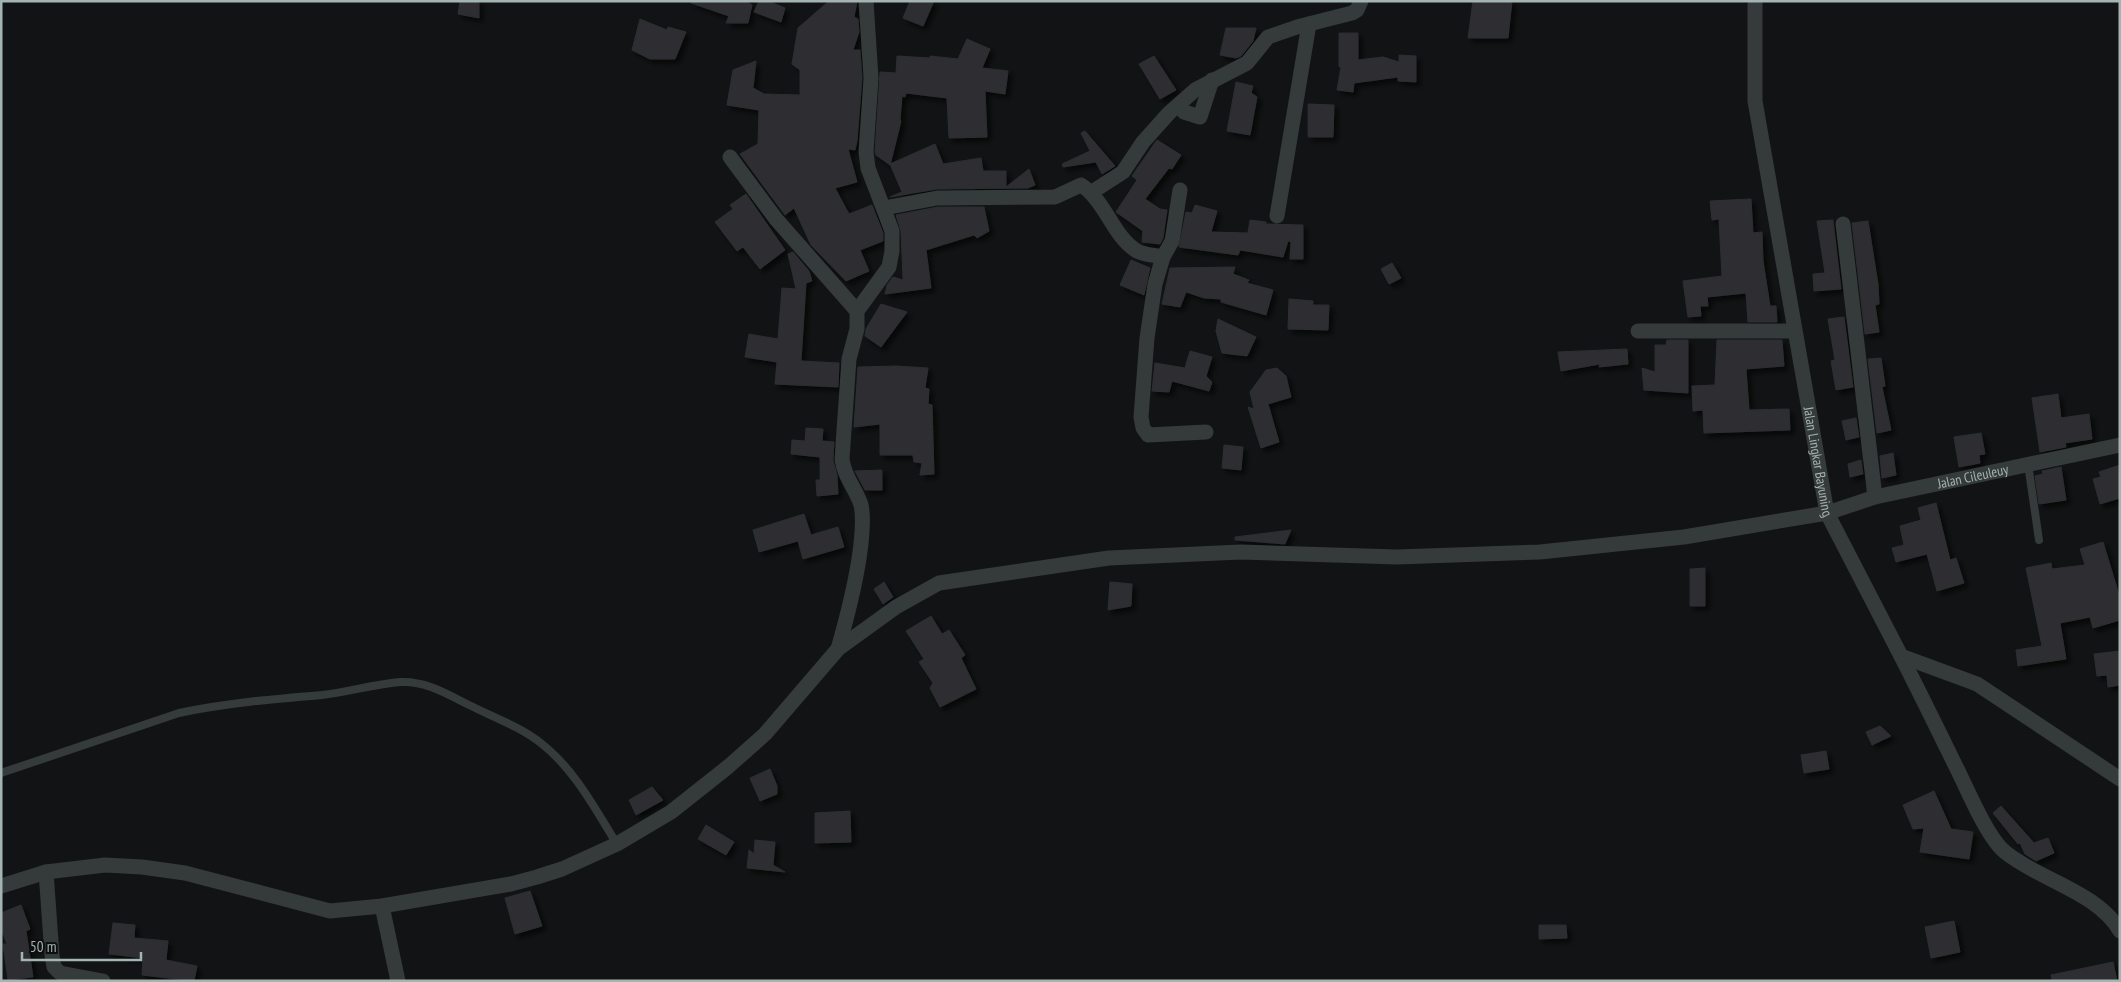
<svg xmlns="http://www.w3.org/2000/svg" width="2121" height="982" font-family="'PT Sans Narrow',sans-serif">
  <defs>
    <filter id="shadow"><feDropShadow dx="4" dy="4" stdDeviation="2.5" flood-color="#0009"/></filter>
  </defs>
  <rect width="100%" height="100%" fill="#121314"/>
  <g fill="#2d2f30" stroke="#2c2f30" filter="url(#shadow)">
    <path d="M460 1H479V18L458 14Z"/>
    <path d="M692 1H745L752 5 748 23H726L729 16 691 3Z"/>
    <path d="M759 1H768L785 8 781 22 754 12Z"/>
    <path d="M829 1H857L854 17 858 19 859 32 853 50H860L862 78 857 141 855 150 848 149 857 182 835 188 849 214 872 205 883 233V241L860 250 869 271 846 281 811 245 794 208 785 215 740 154 758 144 759 110 727 105 733 70 756 61 753 88 764 94 800 95V70L792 64 798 28Z"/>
    <path d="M910 1H934L923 26 903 18Z"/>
    <path d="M1473 1H1512L1508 38H1468Z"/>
    <path d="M640 19 667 30 668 27 686 32 675 59H650L632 50Z"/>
    <path d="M1226 28H1256L1253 41 1241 56 1236 58 1220 55Z"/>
    <path d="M1339 33H1358V60L1383 57 1399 62V55L1416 56V82L1398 81V77L1354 83 1353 92 1337 90 1341 67H1339Z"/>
    <path d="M967 39 990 49 982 68 1008 71 1005 94 985 91 987 137 949 138 947 98 906 93 905 97 902 96 900 120 901 121 890 165 876 155 875 152 880 72 896 73 897 56 930 58V56L958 59Z"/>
    <path d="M1154 56 1176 90 1160 99 1139 64Z"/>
    <path d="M1236 82 1253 86 1251 93 1257 97 1250 135 1227 131Z"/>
    <path d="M1308 104 1334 105 1333 137H1308Z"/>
    <path d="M1085 131 1115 166 1102 174 1096 162 1063 167 1062 164 1090 151 1081 133Z"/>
    <path d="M1157 140 1181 155 1172 169 1169 168 1145 199 1160 209 1167 210 1163 238 1160 244 1142 242 1143 231 1116 212 1137 180 1132 176Z"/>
    <path d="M935 144 943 164 981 158 983 171H1006V187L1029 169 1035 185 1028 188 937 189 890 197 902 192 890 164Z"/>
    <path d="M746 194 785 250 760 269 743 247 737 251 715 222 733 209 730 205Z"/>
    <path d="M1751 199 1753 233 1762 232 1763 261 1770 306H1776L1777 322H1748L1746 293 1707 297 1708 306H1700L1701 316 1688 317 1683 281 1722 276 1719 219 1712 220 1710 201Z"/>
    <path d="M1195 205 1217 211 1211 232 1248 233 1250 220 1266 222V224L1303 225V259H1290L1291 242 1288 241 1283 257 1240 250 1238 255 1179 247 1186 212 1192 213Z"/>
    <path d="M938 207H984L989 231 977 238 974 235 926 250 931 288 885 294 887 285 893 277 903 280 901 231 896 215Z"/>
    <path d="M1833 220 1841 289 1814 291 1813 274 1825 273 1817 221Z"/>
    <path d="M1868 221 1878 284 1879 304 1875 305 1879 332 1865 334 1852 223Z"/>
    <path d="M793 252 809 271 812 281 806 283 801 361 839 363 838 387 775 384 777 362 745 357 749 334 778 339 782 288 796 289 788 254Z"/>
    <path d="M1131 260 1150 268 1144 295 1120 285Z"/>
    <path d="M1392 263 1401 278 1389 284 1381 269Z"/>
    <path d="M1235 267 1233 274 1249 280 1247 283 1273 290 1266 315 1221 302V299L1204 298 1186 292 1180 307 1162 304 1170 268Z"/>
    <path d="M1289 299 1313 301V305H1329L1328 330 1288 329Z"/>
    <path d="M881 304 907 312 881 347 865 336 866 329Z"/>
    <path d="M1844 317 1853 387 1836 390 1831 361 1835 360 1828 319Z"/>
    <path d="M1218 319 1256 337 1247 356 1222 353 1216 331Z"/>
    <path d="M1667 340H1688V393L1644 390 1642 368 1655 372V345H1666Z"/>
    <path d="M1717 340H1782L1784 366 1746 369 1749 410 1789 409 1790 430 1704 433 1703 410 1693 411 1692 386 1715 385Z"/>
    <path d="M1627 349 1628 364 1599 367 1600 364 1561 371 1558 352Z"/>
    <path d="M1190 351 1212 357 1206 376 1212 382 1209 391 1172 381 1169 392 1152 391 1155 363 1185 368Z"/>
    <path d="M1881 358 1885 386 1882 387 1891 430 1877 433 1868 359Z"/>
    <path d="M896 366 928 368 925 388 929 389 928 404 932 405 934 474 920 475 922 463 914 462 913 455H880V424L854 427 858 367Z"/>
    <path d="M1277 368 1286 376 1291 397 1268 404 1279 442 1261 448 1248 407 1254 409 1250 392 1266 370Z"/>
    <path d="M2058 394 2061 418 2089 414 2092 439 2065 443 2066 447 2040 452 2032 398Z"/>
    <path d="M1856 418 1859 437 1846 440 1842 421Z"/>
    <path d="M806 428 823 429 822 441 834 442 833 460 837 475 838 494 817 496 816 480H820V457L791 454 792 440 805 441Z"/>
    <path d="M1981 433 1985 454 1979 455 1980 463 1959 467 1954 437Z"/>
    <path d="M1224 445 1243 447 1241 470 1222 468Z"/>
    <path d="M1893 453 1896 475 1882 478 1880 456Z"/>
    <path d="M1861 460 1863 474 1850 477 1848 464Z"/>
    <path d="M2120 465V498L2100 504 2093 479 2101 477 2099 472Z"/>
    <path d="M2061 467 2066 500 2039 504 2035 476 2043 474 2042 471Z"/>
    <path d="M882 470V490H865L855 471Z"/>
    <path d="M1936 503 1950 560 1956 558 1964 583 1937 591 1927 554 1896 562 1892 548 1904 545 1900 526 1921 520 1918 508Z"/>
    <path d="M804 514 811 535 838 527 844 547 803 559 798 541 759 552 753 530Z"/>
    <path d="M1291 530 1285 544 1235 540V537Z"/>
    <path d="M2103 542 2120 598V620L2093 628 2090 617 2060 623 2066 659 2018 666 2016 650 2042 646 2026 568 2051 563 2052 569 2085 565 2080 549Z"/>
    <path d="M1705 568V606H1690V569Z"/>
    <path d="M884 582 893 597 883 604 874 589Z"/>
    <path d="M1110 582 1132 584 1131 606 1108 610Z"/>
    <path d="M931 616 942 634 949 630 965 655 961 658 976 689 940 707 930 688 933 683 919 662 924 659 906 631Z"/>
    <path d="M2120 651V685L2108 687 2107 675 2097 676 2094 654Z"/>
    <path d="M1880 726 1891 736 1872 745 1866 732Z"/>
    <path d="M1826 751 1829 769 1804 773 1801 755Z"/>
    <path d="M770 769 777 786V794L760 801 750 778Z"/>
    <path d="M652 787 663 800 636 815 629 800Z"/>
    <path d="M1934 791 1951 829 1973 832 1969 859 1920 852 1924 828 1913 829 1903 805Z"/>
    <path d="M2001 806 2034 843 2048 838 2054 853 2036 861 2025 854 2020 843 2018 844 1993 813Z"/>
    <path d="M850 811 851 842 815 843V813Z"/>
    <path d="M706 825 734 842 726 855 698 839Z"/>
    <path d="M755 840 775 842 773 865 785 872 747 868 749 850 754 854Z"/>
    <path d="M530 891 542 926 515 934 505 898Z"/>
    <path d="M21 905 30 929 26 931 33 977 8 980 3 944H7L1 929V913Z"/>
    <path d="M1954 921 1960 952 1931 958 1925 927Z"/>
    <path d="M113 923 135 925 134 938 168 941 166 960 197 966 194 981 142 975 143 958 109 954Z"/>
    <path d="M1539 925H1566L1567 938 1539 939Z"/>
    <path d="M2113 962 2117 981H2052L2051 975Z"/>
  </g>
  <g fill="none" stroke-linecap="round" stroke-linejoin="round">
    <g stroke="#353a3a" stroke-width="8">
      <path d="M2028 464 2039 540"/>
      <path d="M1 773 179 713C226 703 274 699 322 695 348 692 375 684 401 682 426 681 447 694 469 705 493 717 521 727 542 744 575 770 595 809 617 844"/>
    </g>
    <g stroke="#353a3a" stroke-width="15">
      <path id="s1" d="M1755 1V101L1827 513 1901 656 1977 684 2120 779"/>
      <path d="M1184 112 1200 117 1212 80"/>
      <path d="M730 157 776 219 857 311"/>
      <path d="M1180 190 1172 241 1163 257 1155 284 1147 338 1141 417 1143 428 1148 435 1206 432"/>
      <path d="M1092 192 1123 172 1143 142 1169 113 1195 90 1247 63 1268 37 1297 27 1352 13 1357 10 1361 1"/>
      <path d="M884 208 937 198 1055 197 1081 185C1106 201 1113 237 1137 251 1144 255 1155 255 1163 257"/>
      <path d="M1277 216 1309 24"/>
      <path d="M1843 224 1875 497"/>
      <path d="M1638 331H1794"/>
      <path d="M838 649C848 614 857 580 861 544 862 531 864 518 861 505 856 489 844 477 842 459L849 359 857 329V311L889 267 892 251V231L868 168 866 152 871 78 866 1"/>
      <path d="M1901 656C1922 697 1942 738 1962 779 1971 798 1989 839 2005 852 2039 880 2098 892 2120 931"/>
      <path d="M46 872 52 955 54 967 60 973 103 981"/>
      <path id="s2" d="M1 886 46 872 105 865 142 867 185 873 330 911 382 906 511 884 537 877 562 869 617 844 671 812 729 766 765 734 838 649 896 607 939 583 1109 558 1241 552 1397 557 1540 552 1684 537 1827 513 1875 497 2120 445"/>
      <path d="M382 906 398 981"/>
    </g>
  </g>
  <g text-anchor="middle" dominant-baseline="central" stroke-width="4" stroke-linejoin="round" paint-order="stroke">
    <g font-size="14" fill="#a4b4b2" stroke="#0d0e0f">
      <text stroke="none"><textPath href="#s1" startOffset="466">Jalan Lingkar Bayuning</textPath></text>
      <text stroke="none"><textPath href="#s2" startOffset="2095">Jalan Cileuleuy</textPath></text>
    </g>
  </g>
  <rect width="2121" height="982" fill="none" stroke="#a4b4b2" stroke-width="5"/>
  <path d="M22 952v8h119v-8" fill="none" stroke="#a4b4b2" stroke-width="2.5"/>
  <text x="30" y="952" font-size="15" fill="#a4b4b2" stroke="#0d0e0f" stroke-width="4" paint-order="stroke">50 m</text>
</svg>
